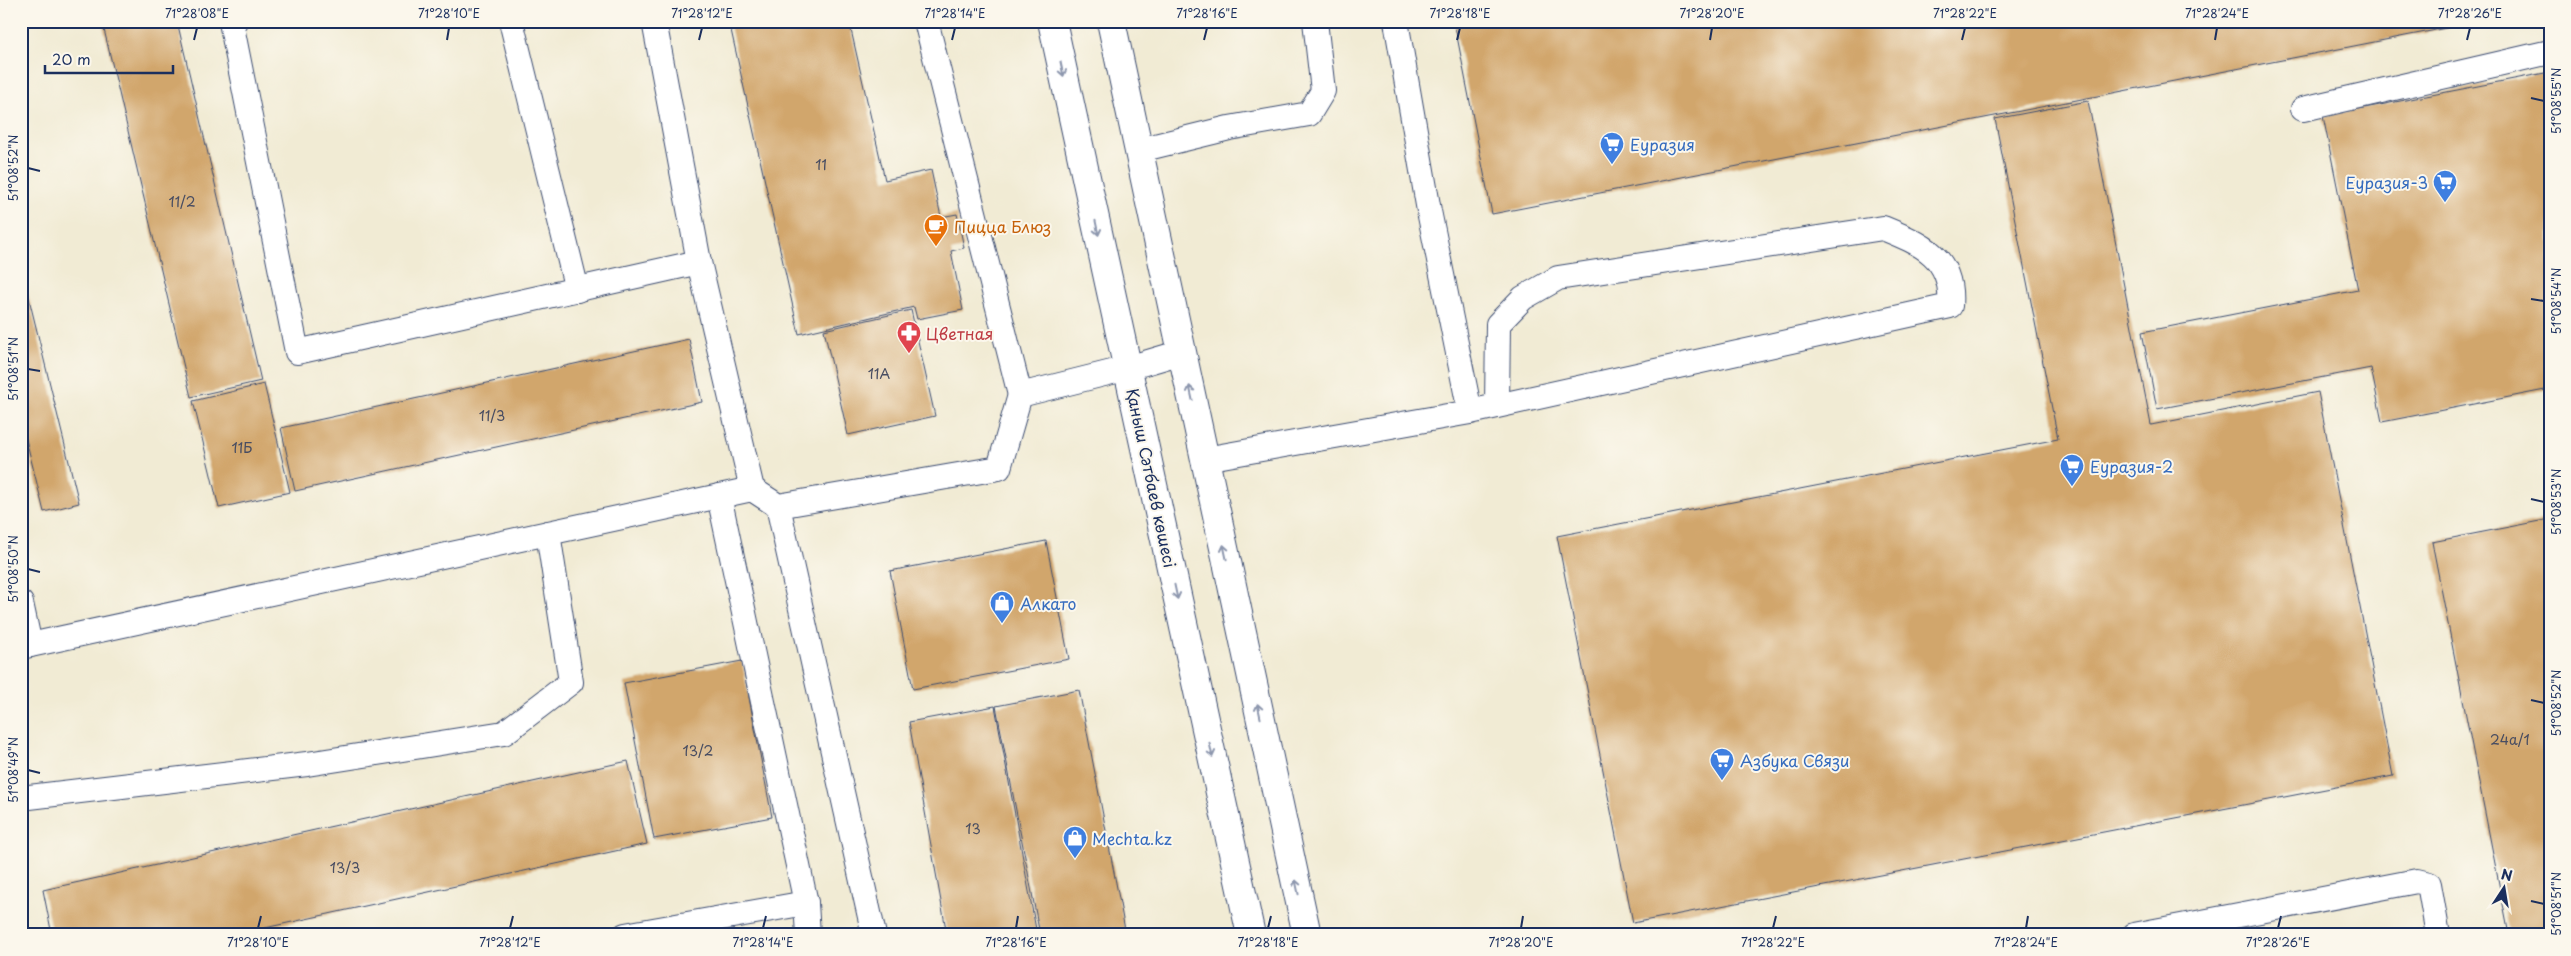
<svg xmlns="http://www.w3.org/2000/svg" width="2571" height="956" font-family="'Playpen Sans',sans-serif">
  <rect width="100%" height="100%" fill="#fbf7ec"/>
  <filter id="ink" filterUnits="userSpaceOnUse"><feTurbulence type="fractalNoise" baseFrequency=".02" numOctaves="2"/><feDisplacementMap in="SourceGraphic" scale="10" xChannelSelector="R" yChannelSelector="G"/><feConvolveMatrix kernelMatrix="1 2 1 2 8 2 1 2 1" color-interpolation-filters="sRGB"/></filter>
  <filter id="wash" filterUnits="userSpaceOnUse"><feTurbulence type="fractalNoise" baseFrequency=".0096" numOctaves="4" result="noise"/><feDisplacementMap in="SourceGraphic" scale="20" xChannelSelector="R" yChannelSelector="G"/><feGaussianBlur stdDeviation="1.12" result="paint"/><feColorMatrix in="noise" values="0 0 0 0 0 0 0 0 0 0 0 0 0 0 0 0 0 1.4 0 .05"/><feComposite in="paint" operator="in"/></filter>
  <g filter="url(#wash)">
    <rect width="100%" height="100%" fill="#f1ebd4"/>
    <g id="blocks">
      <g fill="#d1a66c">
        <path d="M102 21H177L261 381 191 397Z"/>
        <path d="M729 21H849L885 180 931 170 941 217 957 214 964 248 951 251 963 310 917 319 914 307 799 334Z"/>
        <path d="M1454 21H2477V22L1492 214Z"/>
        <path d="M2550 72V389L2382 422 2371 368 2157 409 2142 332 2358 290 2323 116Z"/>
        <path d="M2088 101 2151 425 2318 392 2393 776 1633 923 1557 536 2058 439 1995 119Z"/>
        <path d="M22 270 79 503 44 512 21 419Z"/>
        <path d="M911 310 935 416 848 435 824 330Z"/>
        <path d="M689 339 702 402 295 491 281 428Z"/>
        <path d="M264 384 290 492 219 508 193 401Z"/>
        <path d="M2550 519V935H2509L2432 542Z"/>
        <path d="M1046 541 1069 659 913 689 890 571Z"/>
        <path d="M742 661 772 817 654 839 624 683Z"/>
        <path d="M1079 690 1126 935H1040L996 706Z"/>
        <path d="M995 706 1037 935H947L909 722Z"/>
        <path d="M628 761 647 844 233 935H52L43 890Z"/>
      </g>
    </g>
  </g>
  <g filter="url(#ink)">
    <use href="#blocks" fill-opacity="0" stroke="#3b4b70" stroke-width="1"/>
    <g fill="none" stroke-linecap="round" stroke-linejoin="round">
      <defs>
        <g id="service">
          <path d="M235 21 231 22 297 352 699 262"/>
          <path d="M511 21 577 290"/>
          <path d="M654 21 699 262 752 489"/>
          <path d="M926 21 1020 395"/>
          <path d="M1396 21 1429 211 1470 412"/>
          <path d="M2303 109 2550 52"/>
          <path d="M1139 150 1229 128 1309 114 1323 91 1315 21"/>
          <path d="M1205 459 1470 412 1497 406 1950 306C1954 257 1922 244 1883 228L1558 278 1523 298 1498 324 1497 406"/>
          <path d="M719 496 806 903 808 935"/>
          <path d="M778 506 874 935"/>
          <path d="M21 603 30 645"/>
          <path d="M21 647 752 489 778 506 999 468 1020 395 1128 368 1182 352"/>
          <path d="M21 798 307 764 504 733 571 682 548 533"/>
          <path d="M625 935 806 903"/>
          <path d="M2134 935 2417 881 2429 884 2438 935"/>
        </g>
        <g id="secondary">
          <path d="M1052 21 1251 935"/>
          <path d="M1111 21 1307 935"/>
        </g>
      </defs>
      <use href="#service" stroke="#3b4b70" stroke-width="26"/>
      <use href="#secondary" stroke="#3b4b70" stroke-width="30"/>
      <use href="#service" stroke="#fff" stroke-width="24"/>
      <use href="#secondary" stroke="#fff" stroke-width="28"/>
    </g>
    <defs><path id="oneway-shaft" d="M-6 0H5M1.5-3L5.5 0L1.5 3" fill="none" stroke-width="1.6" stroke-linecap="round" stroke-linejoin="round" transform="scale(1.25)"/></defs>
    <g stroke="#8d97ae">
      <use href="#oneway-shaft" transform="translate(1062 69) rotate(78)"/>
      <use href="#oneway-shaft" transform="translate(1097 228) rotate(78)"/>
      <use href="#oneway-shaft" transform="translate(1191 393) rotate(-102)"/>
      <use href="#oneway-shaft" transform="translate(1225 552) rotate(-102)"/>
      <use href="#oneway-shaft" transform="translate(1176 592) rotate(78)"/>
      <use href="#oneway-shaft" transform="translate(1259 711) rotate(-102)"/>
      <use href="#oneway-shaft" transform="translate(1211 750) rotate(78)"/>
      <use href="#oneway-shaft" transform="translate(1297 887) rotate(-102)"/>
    </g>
  </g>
  <path fill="none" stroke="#1b2f5e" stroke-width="2" d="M194 40 197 28M447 40 449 28M699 40 702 28M952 40 955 28M1204 40 1207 28M1457 40 1460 28M1710 40 1712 28M1962 40 1965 28M2215 40 2217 28M2467 40 2470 28M2531 98 2544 101M28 168 40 171M2531 299 2544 301M28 369 40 371M2531 499 2544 502M28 569 40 572M2531 700 2544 703M28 770 40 773M2531 901 2544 904M258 928 261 916M510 928 513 916M763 928 766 916M1016 928 1018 916M1268 928 1271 916M1521 928 1523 916M1773 928 1776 916M2026 928 2028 916M2278 928 2281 916"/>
  <defs>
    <symbol id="supermarket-pin" viewBox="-11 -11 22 30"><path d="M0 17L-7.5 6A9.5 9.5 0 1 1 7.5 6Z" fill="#3f7fe0" stroke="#fbf7ec"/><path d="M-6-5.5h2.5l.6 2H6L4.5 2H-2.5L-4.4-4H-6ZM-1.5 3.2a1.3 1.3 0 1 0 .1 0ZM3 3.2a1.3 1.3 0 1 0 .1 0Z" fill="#fff"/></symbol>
    <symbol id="cafe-pin" viewBox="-11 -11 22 30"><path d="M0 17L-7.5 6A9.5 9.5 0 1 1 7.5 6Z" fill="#e8710a" stroke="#fbf7ec"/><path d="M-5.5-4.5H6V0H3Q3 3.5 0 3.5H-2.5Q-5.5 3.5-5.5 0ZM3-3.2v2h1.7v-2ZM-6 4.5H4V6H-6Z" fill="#fff"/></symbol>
    <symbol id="pharmacy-pin" viewBox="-11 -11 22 30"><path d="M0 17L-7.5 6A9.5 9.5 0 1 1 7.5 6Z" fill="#e0444e" stroke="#fbf7ec"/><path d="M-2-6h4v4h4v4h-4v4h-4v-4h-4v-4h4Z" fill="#fff"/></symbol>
    <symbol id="shop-pin" viewBox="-11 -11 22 30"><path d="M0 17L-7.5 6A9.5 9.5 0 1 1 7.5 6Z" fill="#3f7fe0" stroke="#fbf7ec"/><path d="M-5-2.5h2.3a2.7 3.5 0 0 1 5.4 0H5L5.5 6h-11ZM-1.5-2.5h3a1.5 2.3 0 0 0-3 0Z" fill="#fff"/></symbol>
  </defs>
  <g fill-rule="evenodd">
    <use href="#supermarket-pin" x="1598" y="130" width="28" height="38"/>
    <use href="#supermarket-pin" x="2431" y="168" width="28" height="38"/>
    <use href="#cafe-pin" x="922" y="212" width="28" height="38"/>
    <use href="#pharmacy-pin" x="895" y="319" width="28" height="38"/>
    <use href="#supermarket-pin" x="2058" y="452" width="28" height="38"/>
    <use href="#shop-pin" x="988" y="589" width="28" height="38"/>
    <use href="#supermarket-pin" x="1708" y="746" width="28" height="38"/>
    <use href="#shop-pin" x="1061" y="824" width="28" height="38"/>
  </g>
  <g text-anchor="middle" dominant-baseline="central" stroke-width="4" stroke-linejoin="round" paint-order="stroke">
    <g font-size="14" fill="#484d62">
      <text x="821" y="164">11</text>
      <text x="182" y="201">11/2</text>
      <text x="879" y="373">11А</text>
      <text x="492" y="415">11/3</text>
      <text x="242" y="447">11Б</text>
      <text x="2510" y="739">24а/1</text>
      <text x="698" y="750">13/2</text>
      <text x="973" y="828">13</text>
      <text x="345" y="867">13/3</text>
    </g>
    <g font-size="16" fill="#366cbe" stroke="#fbf7ec" text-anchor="start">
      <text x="1630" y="144">Еуразия</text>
      <text x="2428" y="182" text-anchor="end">Еуразия-3</text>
      <text x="2090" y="466">Еуразия-2</text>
      <text x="1020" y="603">Алкато</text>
      <text x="1740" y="760">Азбука Связи</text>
      <text x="1092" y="838">Mechta.kz</text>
    </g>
    <g font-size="16" fill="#c56008" stroke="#fbf7ec" text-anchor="start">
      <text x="954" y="226">Пицца Блюз</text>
    </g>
    <g font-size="16" fill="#be3a42" stroke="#fbf7ec" text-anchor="start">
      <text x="926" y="333">Цветная</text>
    </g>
    <g font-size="16" fill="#1b2f5e" stroke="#fbf7ec">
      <text transform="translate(1152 478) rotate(78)">Қаныш Сәтбаев көшесі</text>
    </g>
  </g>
  <rect width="2571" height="956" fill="none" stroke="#fbf7ec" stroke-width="55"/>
  <g transform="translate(2504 888) rotate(12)" stroke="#fbf7ec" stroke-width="4" paint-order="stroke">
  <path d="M0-4L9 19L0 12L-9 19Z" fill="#1b2f5e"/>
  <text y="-8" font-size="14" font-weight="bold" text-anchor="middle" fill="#1b2f5e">N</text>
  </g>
  <path d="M45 65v8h128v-8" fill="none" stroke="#1b2f5e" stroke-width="2.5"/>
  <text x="52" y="65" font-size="15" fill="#1b2f5e" stroke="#fbf7ec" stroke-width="4" paint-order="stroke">20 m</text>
  <rect x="28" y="28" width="2516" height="900" fill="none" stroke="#1b2f5e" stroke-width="2"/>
  <g font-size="12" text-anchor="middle" fill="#1b2f5e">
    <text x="197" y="18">71°28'08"E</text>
    <text x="449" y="18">71°28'10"E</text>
    <text x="702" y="18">71°28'12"E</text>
    <text x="955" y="18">71°28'14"E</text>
    <text x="1207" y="18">71°28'16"E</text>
    <text x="1460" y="18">71°28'18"E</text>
    <text x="1712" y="18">71°28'20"E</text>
    <text x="1965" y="18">71°28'22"E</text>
    <text x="2217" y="18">71°28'24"E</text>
    <text x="2470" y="18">71°28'26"E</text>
    <text transform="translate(2557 101) rotate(-90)" y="4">51°08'55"N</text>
    <text transform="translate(14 168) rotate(-90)" y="4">51°08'52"N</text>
    <text transform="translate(2557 301) rotate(-90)" y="4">51°08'54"N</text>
    <text transform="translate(14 369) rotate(-90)" y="4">51°08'51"N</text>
    <text transform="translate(2557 502) rotate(-90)" y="4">51°08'53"N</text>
    <text transform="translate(14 569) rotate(-90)" y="4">51°08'50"N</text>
    <text transform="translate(2557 703) rotate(-90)" y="4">51°08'52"N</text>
    <text transform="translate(14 770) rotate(-90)" y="4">51°08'49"N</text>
    <text transform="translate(2557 904) rotate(-90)" y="4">51°08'51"N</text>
    <text x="258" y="947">71°28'10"E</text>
    <text x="510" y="947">71°28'12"E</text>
    <text x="763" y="947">71°28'14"E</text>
    <text x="1016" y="947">71°28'16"E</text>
    <text x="1268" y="947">71°28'18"E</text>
    <text x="1521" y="947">71°28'20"E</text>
    <text x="1773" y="947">71°28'22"E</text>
    <text x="2026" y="947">71°28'24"E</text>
    <text x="2278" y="947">71°28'26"E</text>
  </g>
</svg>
